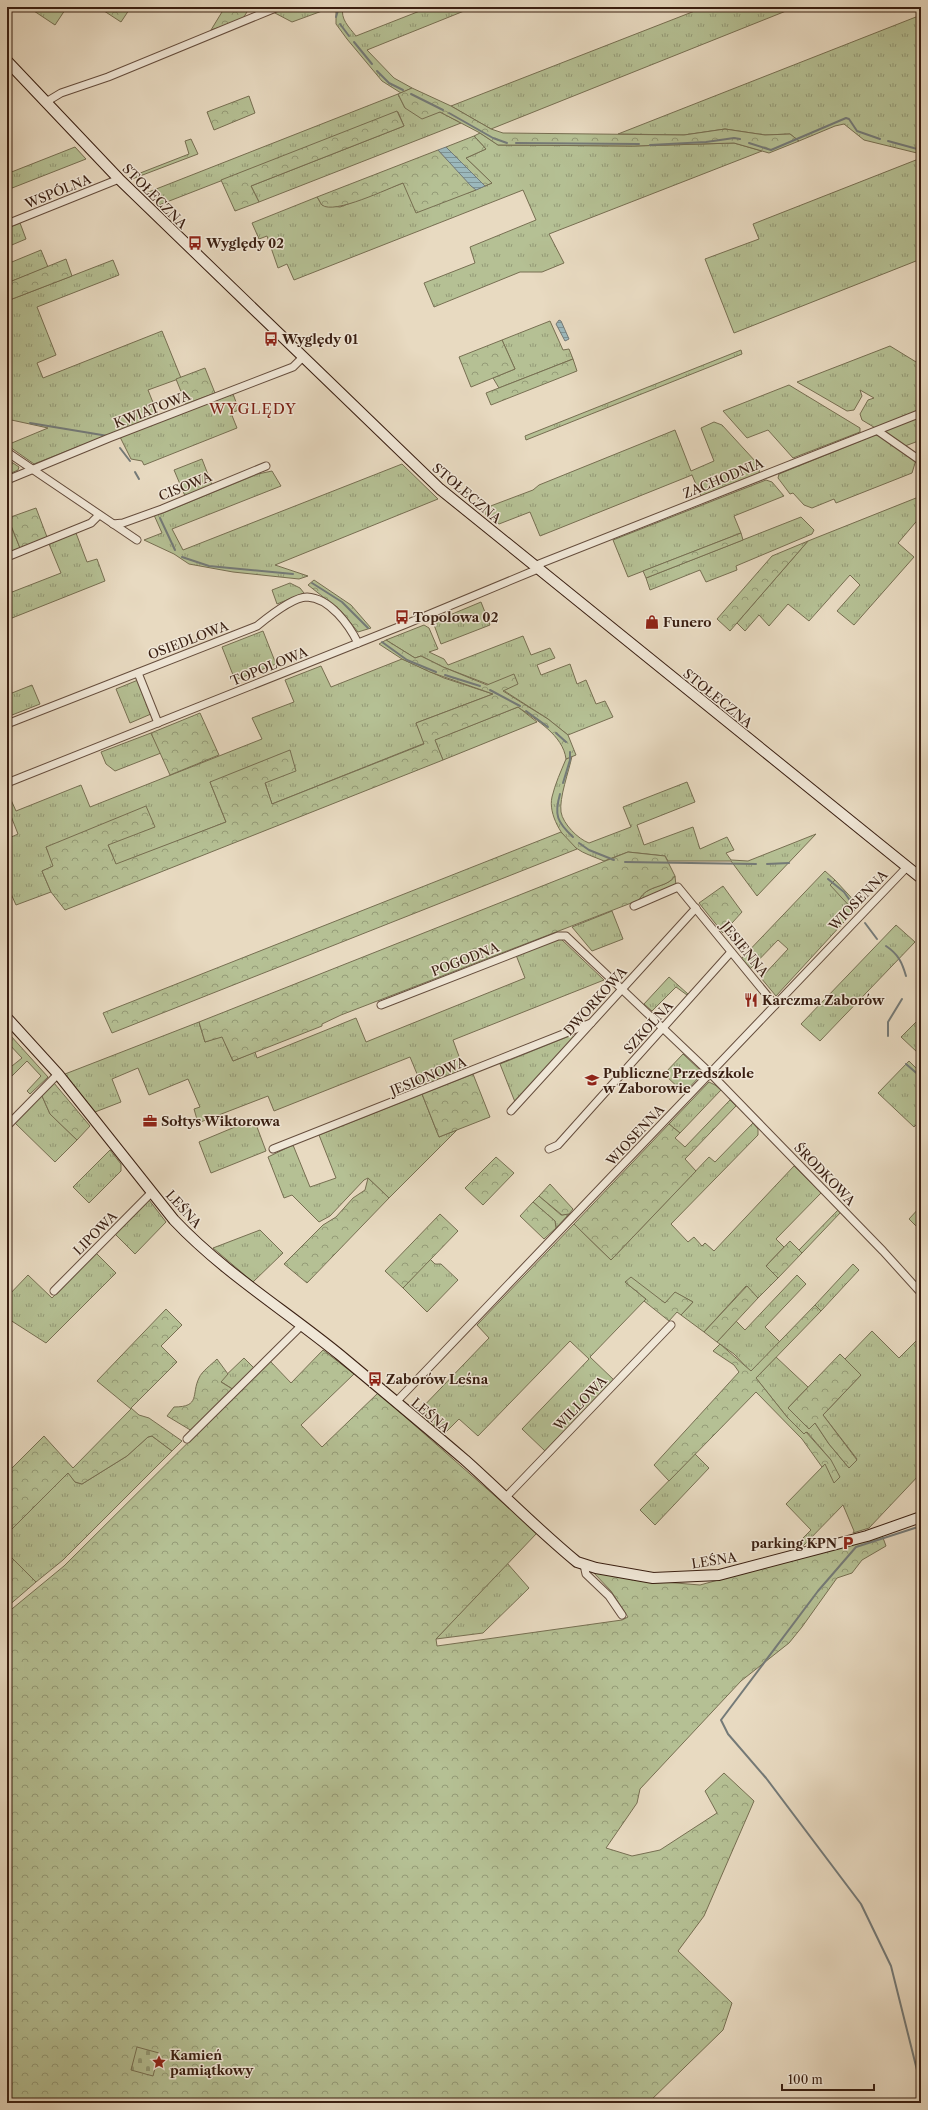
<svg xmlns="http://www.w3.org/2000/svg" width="928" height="2110" font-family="'Libre Caslon Text',serif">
  <defs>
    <pattern id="grass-tufts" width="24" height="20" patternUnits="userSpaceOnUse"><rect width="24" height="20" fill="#b5c094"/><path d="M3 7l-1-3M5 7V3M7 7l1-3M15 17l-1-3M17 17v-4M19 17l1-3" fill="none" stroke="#949b77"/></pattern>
    <pattern id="forest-crowns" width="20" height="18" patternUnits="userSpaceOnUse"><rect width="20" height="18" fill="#b5c094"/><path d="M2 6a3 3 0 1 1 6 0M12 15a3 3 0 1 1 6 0" fill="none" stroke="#949b77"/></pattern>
    <pattern id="cemetery-stones" width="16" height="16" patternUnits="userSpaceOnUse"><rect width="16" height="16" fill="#b5c094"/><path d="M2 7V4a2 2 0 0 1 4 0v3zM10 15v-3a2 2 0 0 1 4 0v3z" fill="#949b77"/></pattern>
    <pattern id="water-rules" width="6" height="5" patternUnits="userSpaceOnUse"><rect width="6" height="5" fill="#9bb8bc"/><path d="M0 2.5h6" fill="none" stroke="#7f9597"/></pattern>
  </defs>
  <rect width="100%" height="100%" fill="#e8dac1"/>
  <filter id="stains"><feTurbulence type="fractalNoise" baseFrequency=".005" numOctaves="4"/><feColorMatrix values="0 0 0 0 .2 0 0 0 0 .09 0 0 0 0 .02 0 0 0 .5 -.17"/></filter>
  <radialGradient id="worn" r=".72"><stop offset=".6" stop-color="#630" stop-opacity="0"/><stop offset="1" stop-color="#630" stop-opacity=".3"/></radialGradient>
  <g fill="url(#grass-tufts)" stroke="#776f52">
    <path d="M37 7H67L55 25 34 11Z"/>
    <path d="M286 7H333L292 22 273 12Z"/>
    <path d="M336 7H343C340 19 349 27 356 36L430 7H474L367 50 394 78 412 88 401 93 382 81 347 39 336 24Z"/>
    <path d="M705 7H796L491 129 451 106Z"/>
    <path d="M921 15V142L916 144 921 146V154L864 140 844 124 835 126 799 141 790 134 765 135 725 129 684 135 618 134Z"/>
    <path d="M398 94 405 108 440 112 461 123 259 202 251 186 404 126 398 112 159 205 146 193Z"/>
    <path d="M480 133 498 145 634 146 734 143 762 151 549 234 564 263 542 272H520L434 307 424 283 475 263 470 247 536 220 523 190 294 280 287 264 278 268 267 236 259 239 252 223 317 197 322 205 340 207 403 183 468 193 492 183 466 158 486 149 474 136Z"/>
    <path d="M191 139 198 154 132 179 130 177 189 154 185 141Z"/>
    <path d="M75 147 86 159 7 190V170L9 173Z"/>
    <path d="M921 158V259L734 333 705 259 759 239 753 224Z"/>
    <path d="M20 223 26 239 7 247V228Z"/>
    <path d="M41 250 48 267 7 283V264Z"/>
    <path d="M113 260 119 275 37 307 56 355 37 363 43 378 162 331 181 378 148 390 158 415 34 464 7 445 48 428 7 419V301Z"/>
    <path d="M550 321 563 350 569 349 573 359 499 388 493 378 515 369 502 340Z"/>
    <path d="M890 346 921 365V411L877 429 862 420 860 414 868 400 874 398 860 390 862 396 854 410 847 411 797 382Z"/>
    <path d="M741 350 742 354 526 440 525 436Z"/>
    <path d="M789 385 860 428V432L793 458 768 430 747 438 723 411Z"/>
    <path d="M233 394 239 410 231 413 237 428 144 465 142 461 131 459 120 437Z"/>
    <path d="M921 415V440L905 446 885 433 886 429Z"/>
    <path d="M714 422 722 425 756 462 760 467 759 473 701 496 692 475 540 536 530 512 499 524 480 510 533 490 539 485 675 430 691 471 714 461 701 428Z"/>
    <path d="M875 435H879L916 460 912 473 836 503 834 499 812 508 804 505 793 493 790 494 778 478 779 474Z"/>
    <path d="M202 459 212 485 185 496 174 470Z"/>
    <path d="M402 464 438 499 275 565 308 576 299 579 233 572 189 564 174 554 144 540 162 533 154 515 163 513 258 474 272 471 281 486 172 529 183 550Z"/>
    <path d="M766 480 772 482 784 496 734 516 741 533 628 577 613 540Z"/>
    <path d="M921 496V516L898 543 914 557 854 625 837 611 860 585 850 575 809 621 788 604 769 626 759 615 745 631 737 623 808 541Z"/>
    <path d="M801 517 814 530 812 534 736 566 737 570 706 582 700 570 650 590 646 578Z"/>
    <path d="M8 518 20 548 7 553V519Z"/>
    <path d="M76 533 87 562 97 559 105 581 7 620V594L61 573 49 544Z"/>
    <path d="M290 583 300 588 304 593 277 604 272 590Z"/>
    <path d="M481 602 490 625 441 644 433 622Z"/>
    <path d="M424 625 429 628 438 649 429 652 444 659 448 665 523 636 531 655 550 648 555 658 537 665 541 675 570 664 577 684 586 680 596 704 605 701 613 717 568 735 548 719 503 690 443 667 421 656 415 658 386 640Z"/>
    <path d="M263 631 276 664 235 680 222 647Z"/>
    <path d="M402 659 444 678 493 694 416 723 425 743 272 804 265 783 210 782 226 822 116 865 108 845 46 847 54 866 42 871 51 892 16 905 7 885V839L18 834 7 806V791L16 811 81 785 90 807 262 739 252 718 294 702 285 680 321 666 331 687Z"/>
    <path d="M138 680 151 714 130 723 116 689Z"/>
    <path d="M32 685 40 704 7 717V695Z"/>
    <path d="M518 707 537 722 443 760 434 740Z"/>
    <path d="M151 733 161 753 115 771 106 764 101 752Z"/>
    <path d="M572 756C569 771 559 798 561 812 563 824 578 839 589 843L631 827 623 807 687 782 695 802 637 825 644 845 693 827 700 849 727 837 734 850 726 853 731 860 748 861 816 834 757 896 731 861H668L665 856 628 852 604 861C595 857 584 854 576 848 562 838 548 814 552 797 555 784 561 771 566 759Z"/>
    <path d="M825 871 835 880 831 885 854 911 776 996 761 978 788 949 778 940 749 970 741 959Z"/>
    <path d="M675 876 676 886 639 900C647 884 666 889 675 876Z"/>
    <path d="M612 911 623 939 592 951 572 927Z"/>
    <path d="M896 925 915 942 820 1041 801 1024Z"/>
    <path d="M560 938 604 980 453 1040 464 1070 422 1086 410 1057 274 1111 268 1096 198 1123 194 1109 200 1107 188 1079 149 1095 138 1068 112 1079 121 1102 95 1112 65 1074 199 1022 205 1042 222 1036 233 1061 255 1052 257 1058 356 1018 366 1042 525 978 516 955Z"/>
    <path d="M669 977 688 994 687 995 676 987 652 1011 644 1004Z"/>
    <path d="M921 1017V1048L917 1052 901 1037Z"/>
    <path d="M572 1035 574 1037 515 1102 500 1064Z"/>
    <path d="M683 1054 703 1073 684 1093 664 1074Z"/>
    <path d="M909 1061 921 1073V1120L914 1127 878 1093Z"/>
    <path d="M709 1082 715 1085 721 1090 680 1133 669 1124Z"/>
    <path d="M422 1094 439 1137 457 1130 389 1198 368 1178 364 1180 330 1216 319 1222 292 1195 284 1198 268 1157 293 1145 310 1187 336 1178 319 1135Z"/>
    <path d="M42 1096 50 1114 77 1140 55 1162 15 1123Z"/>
    <path d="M254 1119 266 1151 211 1173 199 1142Z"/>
    <path d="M753 1123 758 1129V1135L671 1224 688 1242 694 1237 702 1246 705 1243 714 1251 794 1166 821 1193 776 1239 784 1247 766 1266 778 1278 758 1298 746 1286 704 1332 681 1315 693 1302 678 1294 665 1303 625 1282 646 1299 590 1357 614 1380 545 1451 522 1429 589 1359 570 1341 478 1436 459 1419 443 1435 417 1413 489 1338 477 1325 574 1224 611 1260 709 1157 715 1162Z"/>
    <path d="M110 1150 121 1164V1171L89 1203 73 1187Z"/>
    <path d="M539 1196 561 1215 569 1214 556 1228 555 1221 533 1202Z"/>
    <path d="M149 1200 166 1222 135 1254 115 1234Z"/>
    <path d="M921 1206V1231L909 1219Z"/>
    <path d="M838 1210 841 1212 802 1253 799 1250Z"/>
    <path d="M260 1230 283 1253 253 1282 213 1248Z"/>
    <path d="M96 1253 116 1273 46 1343 7 1318V1297L28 1275 52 1298Z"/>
    <path d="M430 1259 435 1264H441L458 1280 427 1312 403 1288Z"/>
    <path d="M853 1264 859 1270 821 1311 815 1305Z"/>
    <path d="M797 1275 806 1284 765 1327 780 1342 751 1372 734 1354 717 1342 736 1321 745 1330Z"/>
    <path d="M872 1331 899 1358 921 1336V1473L869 1528 853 1533 854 1531 843 1505 804 1545 793 1548 811 1530 786 1504 825 1464 831 1460 807 1432 804 1434 787 1417 756 1378 776 1357 808 1387 788 1408 809 1429 815 1423 829 1444 849 1468 857 1459 823 1415 861 1375 845 1359Z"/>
    <path d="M244 1358 255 1369 234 1390 220 1381Z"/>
    <path d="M152 1436 172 1451 63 1560 36 1582 7 1553V1534L68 1472 75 1482 82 1484 127 1456 148 1437Z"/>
    <path d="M695 1454 709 1468 655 1525 640 1510Z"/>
    <path d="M507 1563 529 1588 483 1633 436 1639Z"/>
  </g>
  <g fill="url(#forest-crowns)" stroke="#776f52">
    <path d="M98 7H131L121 22Z"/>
    <path d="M225 7H250L242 20 211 30Z"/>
    <path d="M412 88 451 106 491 129 503 133 684 135 725 129 765 135 790 134 799 141 769 153 734 143 634 146 498 145 480 133 440 112 422 119 405 108 398 94Z"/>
    <path d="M249 96 255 113 214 130 207 112Z"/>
    <path d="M397 111 404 126 251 186 259 202 235 211 221 180Z"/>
    <path d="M474 136 486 149 466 158 492 183 485 186 446 147Z"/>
    <path d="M438 150 476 190 416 213 403 183C389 188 334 215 322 205 320 203 319 199 317 197Z"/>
    <path d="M66 259 72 276 7 301V283Z"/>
    <path d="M502 340 515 369 471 387 459 357Z"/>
    <path d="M573 359 577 371 491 405 486 393Z"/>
    <path d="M205 368 215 393 186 404 176 379Z"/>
    <path d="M7 459 19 467 18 470 7 475Z"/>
    <path d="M36 508 47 537 20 548 8 518Z"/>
    <path d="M741 533 743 540 646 578 643 571Z"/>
    <path d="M808 541 730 631 717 619 772 556Z"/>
    <path d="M314 580 351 605 371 628 358 632 341 611 308 585Z"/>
    <path d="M386 640 415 658 421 656 443 667 487 685 514 674 518 684 503 691 548 719 568 735 576 755 566 759C563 735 536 720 518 707L435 740 443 760 65 910 51 892 42 871 53 866 46 847 146 806 155 827 108 845 116 864 226 822 210 782 290 750 296 771 265 783 272 804 424 744 416 723 493 694 430 672 402 659 379 644Z"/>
    <path d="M200 713 219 755 170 775 151 733Z"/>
    <path d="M561 832 577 849 112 1033 103 1013Z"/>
    <path d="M628 852 665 856 675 876C666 889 647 884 639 900L341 1015 322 1024V1026L233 1061 222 1037 205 1042 199 1022Z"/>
    <path d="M835 880 859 906 854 911 830 885Z"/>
    <path d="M723 886 742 912 723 933 699 903Z"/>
    <path d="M10 1035 48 1077 30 1094 27 1091 41 1076 27 1061 7 1081V1070L22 1058 7 1042V1037Z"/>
    <path d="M473 1074 490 1117 439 1137 422 1094Z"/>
    <path d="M54 1083 90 1126 77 1140 50 1114 42 1096Z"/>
    <path d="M730 1100 736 1106 685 1159 696 1171 611 1260 574 1224 669 1124 680 1133 675 1138 685 1147Z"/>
    <path d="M496 1157 514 1173 483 1205 465 1188Z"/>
    <path d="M368 1178 389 1198 307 1283 284 1264 323 1225 336 1217 353 1198 365 1190Z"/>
    <path d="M550 1184 573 1209 569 1214 562 1215 539 1196Z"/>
    <path d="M533 1202 555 1221 556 1228 544 1239 520 1216Z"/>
    <path d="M440 1214 458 1231 403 1288 385 1271Z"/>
    <path d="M790 1241 802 1253 778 1278 766 1266Z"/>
    <path d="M631 1277 665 1303 675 1292 693 1302 681 1315 677 1312 669 1321 644 1301 646 1299 625 1282Z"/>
    <path d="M747 1286 758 1298 717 1342 704 1332Z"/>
    <path d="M815 1305 821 1311 756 1378 787 1417 804 1434 806 1432 831 1460 840 1477 834 1483 825 1464 822 1467 802 1439 756 1392 669 1481 654 1465 739 1372 734 1365 713 1351 720 1344 751 1371Z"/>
    <path d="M166 1309 182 1325 161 1346 177 1362 131 1408 139 1415 149 1418 182 1441 172 1451 152 1436 148 1437 127 1456 82 1484 75 1482 68 1473 7 1534V1473L44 1436 73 1468 131 1409 97 1381Z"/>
    <path d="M323 1350 354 1374 301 1425 322 1447 378 1393 537 1533 436 1639 437 1646 622 1620 628 1617 611 1591 592 1571 664 1582 700 1585 882 1535 886 1546 862 1560 852 1573 837 1578 802 1627 789 1643 741 1681 640 1789 637 1803 606 1848 632 1856 660 1850 717 1813 705 1791 724 1773 754 1801 704 1916 678 1951 732 2003 723 2030 648 2103H7V1613L64 1566 270 1361 291 1383Z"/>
    <path d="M840 1354 861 1375 823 1415 857 1460 849 1468 829 1444 815 1423 809 1429 788 1408Z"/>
    <path d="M217 1359 228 1374 221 1382 234 1390 192 1431 167 1416 174 1407C201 1407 191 1394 199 1378 202 1371 211 1365 217 1359Z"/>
    <path d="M7 1553 36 1582 7 1607Z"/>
  </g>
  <path fill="url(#cemetery-stones)" stroke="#776f52" d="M137 2047 159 2053 153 2076 131 2070Z"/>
  <g fill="url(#water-rules)" stroke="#747a78">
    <path d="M446 147 485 186 476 190 471 186 438 150Z"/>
    <path d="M559 320 561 321 569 339 565 341 556 324Z"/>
  </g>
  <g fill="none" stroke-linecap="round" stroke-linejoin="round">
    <g stroke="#747a78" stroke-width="2">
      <path d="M336 17 339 7"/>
      <path d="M340 24 349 36"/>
      <path d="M354 42 372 64"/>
      <path d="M377 71 389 83 403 90"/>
      <path d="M411 94 443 110"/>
      <path d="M449 113 493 138 507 143"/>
      <path d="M888 141 921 150"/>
      <path d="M516 143 639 144"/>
      <path d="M749 143 771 150 846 118 849 119 857 131 880 139"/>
      <path d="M650 145 706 142 734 138 740 139"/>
      <path d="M30 423 108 436"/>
      <path d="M120 448 130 461"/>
      <path d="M135 472 139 479"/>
      <path d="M160 518 175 550"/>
      <path d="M182 557 209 566 293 574"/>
      <path d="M312 583 342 602 368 628"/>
      <path d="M382 642 407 660 436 672"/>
      <path d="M445 675 480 686"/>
      <path d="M490 690 520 706"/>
      <path d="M526 711 548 727"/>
      <path d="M556 733 566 742"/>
      <path d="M563 783 570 760V752"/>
      <path d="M560 794C554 815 557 822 573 837"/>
      <path d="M579 843 589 850 614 860"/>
      <path d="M625 862 756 864"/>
      <path d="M767 864 789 863"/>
      <path d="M828 879 844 892 856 909"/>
      <path d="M865 923 877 939"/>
      <path d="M886 946C898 954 902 962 906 976"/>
      <path d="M888 1036V1022L902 999"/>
      <path d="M906 1064 921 1077"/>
      <path d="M918 2074 891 1966 861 1904 766 1778 728 1734 721 1720 818 1591 856 1547 921 1526"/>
    </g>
    <defs>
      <g id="street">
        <path d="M46 102 61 93 108 77 278 7"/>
        <path d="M7 224 119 179"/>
        <path d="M878 431 921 461"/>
        <path d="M7 452 137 540"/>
        <path d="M7 480 109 438 293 367 303 357"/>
        <path d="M113 524 123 523 162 509 266 466"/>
        <path d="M7 557 91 523 99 515"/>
        <path d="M534 566 921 413"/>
        <path d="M138 673 158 723"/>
        <path d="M7 724 257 626C268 617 293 597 307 597 330 598 349 625 358 643"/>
        <path d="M7 783 406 624 538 569"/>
        <path d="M634 906 678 887 775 1005"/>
        <path d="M381 1005 558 936H566L710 1073 883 1251 921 1293"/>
        <path d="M511 1111 696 908"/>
        <path d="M7 1126 58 1074"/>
        <path d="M273 1149 591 1023"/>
        <path d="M549 1149 558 1145 731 952"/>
        <path d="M54 1291 152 1192"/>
        <path d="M396 1402 907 867"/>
        <path d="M187 1439 301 1326"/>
        <path d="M506 1497 671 1325"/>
        <path d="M584 1565 586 1574 609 1596 622 1615"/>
      </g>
      <g id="secondary">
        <path d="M7 61 119 179 440 489 921 878"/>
        <path d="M7 1018 58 1074 174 1220C223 1272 285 1310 340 1355 382 1390 424 1425 465 1460 503 1494 538 1530 577 1562L596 1568 653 1578 719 1575 867 1536 921 1517"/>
      </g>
    </defs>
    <use href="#street" stroke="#654d3d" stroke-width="9"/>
    <use href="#secondary" stroke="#391e11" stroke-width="12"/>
    <use href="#street" stroke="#f0e7d7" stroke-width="7"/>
    <use href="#secondary" stroke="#f0e7d7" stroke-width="10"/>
  </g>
  <defs>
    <symbol id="bus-bare" viewBox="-9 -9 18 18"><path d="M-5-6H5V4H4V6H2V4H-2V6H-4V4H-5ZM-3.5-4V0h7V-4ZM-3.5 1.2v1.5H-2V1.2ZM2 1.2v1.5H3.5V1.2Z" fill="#8f2418" stroke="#f0e7d7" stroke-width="2.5" paint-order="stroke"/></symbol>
    <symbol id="shop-bare" viewBox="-9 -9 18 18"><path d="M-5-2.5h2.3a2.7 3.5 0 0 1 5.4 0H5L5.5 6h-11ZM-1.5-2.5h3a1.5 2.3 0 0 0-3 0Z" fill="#8f2418" stroke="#f0e7d7" stroke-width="2.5" paint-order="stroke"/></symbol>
    <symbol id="restaurant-bare" viewBox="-9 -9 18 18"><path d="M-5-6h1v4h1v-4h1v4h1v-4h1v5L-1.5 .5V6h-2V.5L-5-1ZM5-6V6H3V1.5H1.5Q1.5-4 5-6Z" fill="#8f2418" stroke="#f0e7d7" stroke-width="2.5" paint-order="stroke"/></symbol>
    <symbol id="school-bare" viewBox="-9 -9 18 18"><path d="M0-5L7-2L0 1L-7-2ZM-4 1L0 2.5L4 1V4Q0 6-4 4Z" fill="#8f2418" stroke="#f0e7d7" stroke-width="2.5" paint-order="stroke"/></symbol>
    <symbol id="office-bare" viewBox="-9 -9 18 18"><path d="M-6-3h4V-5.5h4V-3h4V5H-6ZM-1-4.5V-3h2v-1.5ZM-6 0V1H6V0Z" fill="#8f2418" stroke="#f0e7d7" stroke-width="2.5" paint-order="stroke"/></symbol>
    <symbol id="parking-bare" viewBox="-9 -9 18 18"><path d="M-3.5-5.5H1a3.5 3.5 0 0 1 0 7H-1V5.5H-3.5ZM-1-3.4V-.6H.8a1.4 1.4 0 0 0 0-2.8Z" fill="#8f2418" stroke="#f0e7d7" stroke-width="2.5" paint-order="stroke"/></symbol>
    <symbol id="sight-bare" viewBox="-9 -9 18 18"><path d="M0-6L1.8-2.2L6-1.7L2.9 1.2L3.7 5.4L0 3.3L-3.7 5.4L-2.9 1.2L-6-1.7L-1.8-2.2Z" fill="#8f2418" stroke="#f0e7d7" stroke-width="2.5" paint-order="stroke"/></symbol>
  </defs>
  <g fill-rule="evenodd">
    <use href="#bus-bare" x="185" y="233" width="20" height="20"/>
    <use href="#bus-bare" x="261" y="329" width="20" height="20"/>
    <use href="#bus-bare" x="392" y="607" width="20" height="20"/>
    <use href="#shop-bare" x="642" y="612" width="20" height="20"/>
    <use href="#restaurant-bare" x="741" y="990" width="20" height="20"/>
    <use href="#school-bare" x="582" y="1070" width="20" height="20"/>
    <use href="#office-bare" x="140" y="1111" width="20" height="20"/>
    <use href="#bus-bare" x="365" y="1369" width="20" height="20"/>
    <use href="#parking-bare" x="838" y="1533" width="20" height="20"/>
    <use href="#sight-bare" x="149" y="2052" width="20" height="20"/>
  </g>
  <g text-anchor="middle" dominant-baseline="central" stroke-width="3" stroke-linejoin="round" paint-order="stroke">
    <g font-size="13" fill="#391e11" stroke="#f0e7d7">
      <text transform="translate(58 191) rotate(-22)">WSPÓLNA</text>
      <text transform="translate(155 196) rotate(45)">STOŁECZNA</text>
      <text transform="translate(152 409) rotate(-21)">KWIATOWA</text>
      <text transform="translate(723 478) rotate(-22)">ZACHODNIA</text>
      <text transform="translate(185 486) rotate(-22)">CISOWA</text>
      <text transform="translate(467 493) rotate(40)">STOŁECZNA</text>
      <text transform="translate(188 640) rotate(-21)">OSIEDLOWA</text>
      <text transform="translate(269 666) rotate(-22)">TOPOLOWA</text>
      <text transform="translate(718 698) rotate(39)">STOŁECZNA</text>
      <text transform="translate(858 900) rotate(-46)">WIOSENNA</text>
      <text transform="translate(745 949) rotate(51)">JESIENNA</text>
      <text transform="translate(465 959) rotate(-21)">POGODNA</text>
      <text transform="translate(595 1001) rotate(-48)">DWORKOWA</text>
      <text transform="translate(648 1027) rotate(-48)">SZKOLNA</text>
      <text transform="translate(428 1076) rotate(-22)">JESIONOWA</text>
      <text transform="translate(635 1135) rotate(-47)">WIOSENNA</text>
      <text transform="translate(825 1174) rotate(46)">ŚRODKOWA</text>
      <text transform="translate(184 1209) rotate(48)">LEŚNA</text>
      <text transform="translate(95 1233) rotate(-45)">LIPOWA</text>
      <text transform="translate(580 1403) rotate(-46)">WILLOWA</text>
      <text transform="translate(431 1415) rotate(40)">LEŚNA</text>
      <text transform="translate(714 1560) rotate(-9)">LEŚNA</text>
    </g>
    <g font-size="13" font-weight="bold" fill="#391e11" stroke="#f0e7d7" text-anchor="start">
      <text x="206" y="243">Wyględy 02</text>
      <text x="282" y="339">Wyględy 01</text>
      <text x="413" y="617">Topolowa 02</text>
      <text x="663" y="622">Funero</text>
      <text x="762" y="1000">Karczma Zaborów</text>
      <text x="603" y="1073">Publiczne Przedszkole<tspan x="603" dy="15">w Zaborowie</tspan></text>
      <text x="161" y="1121">Sołtys Wiktorowa</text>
      <text x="386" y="1379">Zaborów Leśna</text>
      <text x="837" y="1543" text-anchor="end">parking KPN</text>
      <text x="170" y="2055">Kamień<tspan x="170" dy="15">pamiątkowy</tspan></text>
    </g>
    <g font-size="15" letter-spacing="1" fill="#7a1f14" stroke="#f0e7d7">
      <text x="253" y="408">WYGLĘDY</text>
    </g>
  </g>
  <rect width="928" height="2110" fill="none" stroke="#e8dac1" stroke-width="24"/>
  <rect x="8" y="8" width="912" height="2094" fill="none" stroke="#391e11" stroke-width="2"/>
  <rect x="12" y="12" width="904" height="2086" fill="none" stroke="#391e11"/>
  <path d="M782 2084v6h92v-6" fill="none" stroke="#391e11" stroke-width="2"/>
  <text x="788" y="2084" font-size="12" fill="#391e11" stroke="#f0e7d7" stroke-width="3" paint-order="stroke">100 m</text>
  <rect width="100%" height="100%" filter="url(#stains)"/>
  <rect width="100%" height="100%" fill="url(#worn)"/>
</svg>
